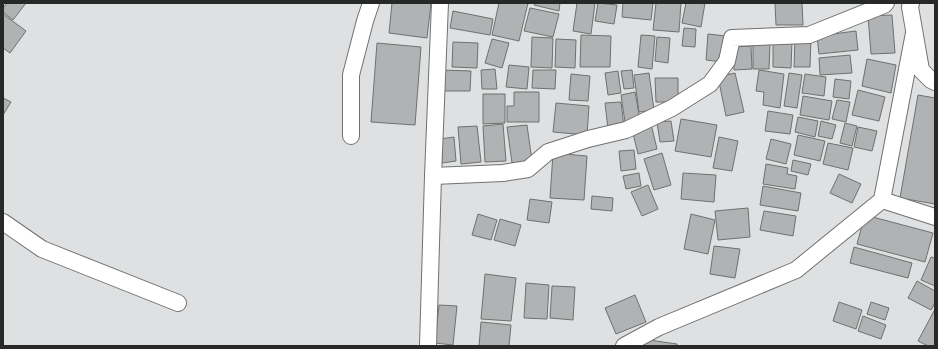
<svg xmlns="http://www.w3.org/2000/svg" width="938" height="349" font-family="Lato,sans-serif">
  <rect width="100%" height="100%" fill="#dfe0e1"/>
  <g fill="#b1b2b3" stroke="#6f7070">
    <path d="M7 3H26L13 20 3 12V8Z"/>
    <path d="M392 3H431L427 38 389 33Z"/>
    <path d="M499 3H528L519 41 492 35Z"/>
    <path d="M535 3H560L559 11 534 5Z"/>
    <path d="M577 3H595L591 34 573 31Z"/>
    <path d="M598 3 617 5 614 24 595 21Z"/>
    <path d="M623 3H653L651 20 622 17Z"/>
    <path d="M656 3H681L679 32 653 30Z"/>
    <path d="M686 3H705L701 27 682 23Z"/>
    <path d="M775 3H802L803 25H776Z"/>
    <path d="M530 8 559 14 553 37 524 31Z"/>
    <path d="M453 11 493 19 490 35 450 28Z"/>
    <path d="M3 14 26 31 10 53 3 48Z"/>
    <path d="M892 15 895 53 871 54 868 16Z"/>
    <path d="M684 28 696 29 695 47 682 46Z"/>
    <path d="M856 31 858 50 819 54 817 36Z"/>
    <path d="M708 34 726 36 723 62 706 60Z"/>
    <path d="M581 35 611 36 610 67H580Z"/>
    <path d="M641 35 655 36 652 69 638 67Z"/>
    <path d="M532 37 553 38 552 68 531 67Z"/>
    <path d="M657 37 670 38 668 63 655 61Z"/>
    <path d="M492 39 509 43 502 68 485 63Z"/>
    <path d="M556 39 576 40 575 68 555 67Z"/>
    <path d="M795 39H811L810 67H794Z"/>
    <path d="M773 41H792L791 68 773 67Z"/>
    <path d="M453 42 478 43 477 68 452 67Z"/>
    <path d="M377 43 421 47 415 125 371 122Z"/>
    <path d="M753 44H770L769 69H753Z"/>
    <path d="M751 46 752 69 734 70 733 47Z"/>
    <path d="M850 55 852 73 820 75 819 58Z"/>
    <path d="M867 59 896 65 891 93 862 86Z"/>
    <path d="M509 65 529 67 527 89 506 87Z"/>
    <path d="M495 69 497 89H482L481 70Z"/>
    <path d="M442 70 471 71 470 91H442Z"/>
    <path d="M533 70H556L555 89 532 88Z"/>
    <path d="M632 70 634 88 624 89 621 71Z"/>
    <path d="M759 70 784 74 780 108 763 105 764 92 756 91Z"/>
    <path d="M618 71 621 93 608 95 605 73Z"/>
    <path d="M649 73 654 110 639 112 634 75Z"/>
    <path d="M735 73 744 112 726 116 718 77Z"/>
    <path d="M789 73 802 75 797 108 784 106Z"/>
    <path d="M571 74 590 76 588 101 569 100Z"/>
    <path d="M805 74 826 77 824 96 802 93Z"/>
    <path d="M655 78H678V102H656Z"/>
    <path d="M835 79 851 81 849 99 833 97Z"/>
    <path d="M858 90 885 97 879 121 852 115Z"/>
    <path d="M514 92H539V122H507V106H514Z"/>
    <path d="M635 92 640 120 625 122 621 95Z"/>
    <path d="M483 94H505V123L483 124Z"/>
    <path d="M918 95 935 98V204L900 198Z"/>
    <path d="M803 96 832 101 829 120 800 115Z"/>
    <path d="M3 98 11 102 3 115Z"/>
    <path d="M837 100 850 102 846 122 832 119Z"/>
    <path d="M621 102 624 127 608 129 605 103Z"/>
    <path d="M556 103 589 106 587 135 553 132Z"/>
    <path d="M768 111 793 115 790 134 765 131Z"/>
    <path d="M798 117 818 121 815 137 795 132Z"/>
    <path d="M681 119 717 125 711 157 675 151Z"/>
    <path d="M671 121 674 141 660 142 657 122Z"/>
    <path d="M821 121 836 125 832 139 818 136Z"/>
    <path d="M845 123 857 126 852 146 840 143Z"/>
    <path d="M503 124 506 161 485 162 483 126Z"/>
    <path d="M651 124 657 149 638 154 632 129Z"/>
    <path d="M527 125 532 161 512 163 507 127Z"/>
    <path d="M477 126 481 162 461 164 458 127Z"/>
    <path d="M858 127 877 131 872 151 854 147Z"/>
    <path d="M798 135 825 141 820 161 794 155Z"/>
    <path d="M454 137 456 161 442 163 440 139Z"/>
    <path d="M719 137 738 141 732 171 713 168Z"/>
    <path d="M771 139 791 144 786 164 766 159Z"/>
    <path d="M828 143 853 148 848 170 823 164Z"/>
    <path d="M634 150 636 169 621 171 619 151Z"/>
    <path d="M553 153 587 156 584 200 550 198Z"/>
    <path d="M662 153 671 185 654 190 644 159Z"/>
    <path d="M793 160 811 164 808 175 791 171Z"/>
    <path d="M766 164 788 168 787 174 797 176 795 189 763 184Z"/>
    <path d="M639 173 641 186 626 189 623 176Z"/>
    <path d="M683 173 716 175 714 202 681 199Z"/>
    <path d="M839 174 861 184 852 203 830 193Z"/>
    <path d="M648 185 658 209 642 216 631 192Z"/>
    <path d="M763 186 801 193 798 211 760 205Z"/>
    <path d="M592 196 613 198 612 211 591 209Z"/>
    <path d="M530 199 552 202 549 223 527 220Z"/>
    <path d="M748 208 750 237 718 240 715 211Z"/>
    <path d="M764 211 796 216 793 236 760 230Z"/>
    <path d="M478 214 497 220 491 240 472 235Z"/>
    <path d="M691 214 715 220 708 254 684 249Z"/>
    <path d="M865 215 933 233 925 262 857 244Z"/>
    <path d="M500 219 521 225 515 246 494 240Z"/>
    <path d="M714 246 740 249 735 278 710 274Z"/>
    <path d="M854 247 912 263 908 278 850 263Z"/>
    <path d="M931 257 935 258V286L921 280Z"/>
    <path d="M485 274 516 278 511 321 481 319Z"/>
    <path d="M917 281 935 291V303L931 310 908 298Z"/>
    <path d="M526 283 549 285 547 319 524 318Z"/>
    <path d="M552 286 575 287 573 320 550 318Z"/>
    <path d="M635 295 646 322 616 334 605 308Z"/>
    <path d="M839 302 862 310 856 329 833 321Z"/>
    <path d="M871 302 889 308 885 320 867 314Z"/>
    <path d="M439 305 457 306 453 345 435 343Z"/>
    <path d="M935 309V346H928L918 341Z"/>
    <path d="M863 316 886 325 881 339 858 331Z"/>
    <path d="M481 322 511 325 509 346H479Z"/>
    <path d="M642 339 677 344V346H641Z"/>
  </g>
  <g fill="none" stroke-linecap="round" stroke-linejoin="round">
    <defs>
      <g id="minor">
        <path d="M911 3 910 7 921 70 931 80 935 82"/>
        <path d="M914 33 882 200 935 217"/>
        <path d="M351 136V75L365 21 371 3"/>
        <path d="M433 176 503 173 528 169 548 152 588 139 626 130 672 108 710 84 727 61 732 38 809 35 884 5 886 3"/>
        <path d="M3 222 42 249 178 303"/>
        <path d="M428 346 433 176 440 3"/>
        <path d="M624 346 659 327 796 270 882 200"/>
      </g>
    </defs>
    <use href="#minor" stroke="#707172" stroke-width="18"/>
    <use href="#minor" stroke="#fff" stroke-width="16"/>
  </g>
  <rect width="938" height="349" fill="none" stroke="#272828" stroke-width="8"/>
</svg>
